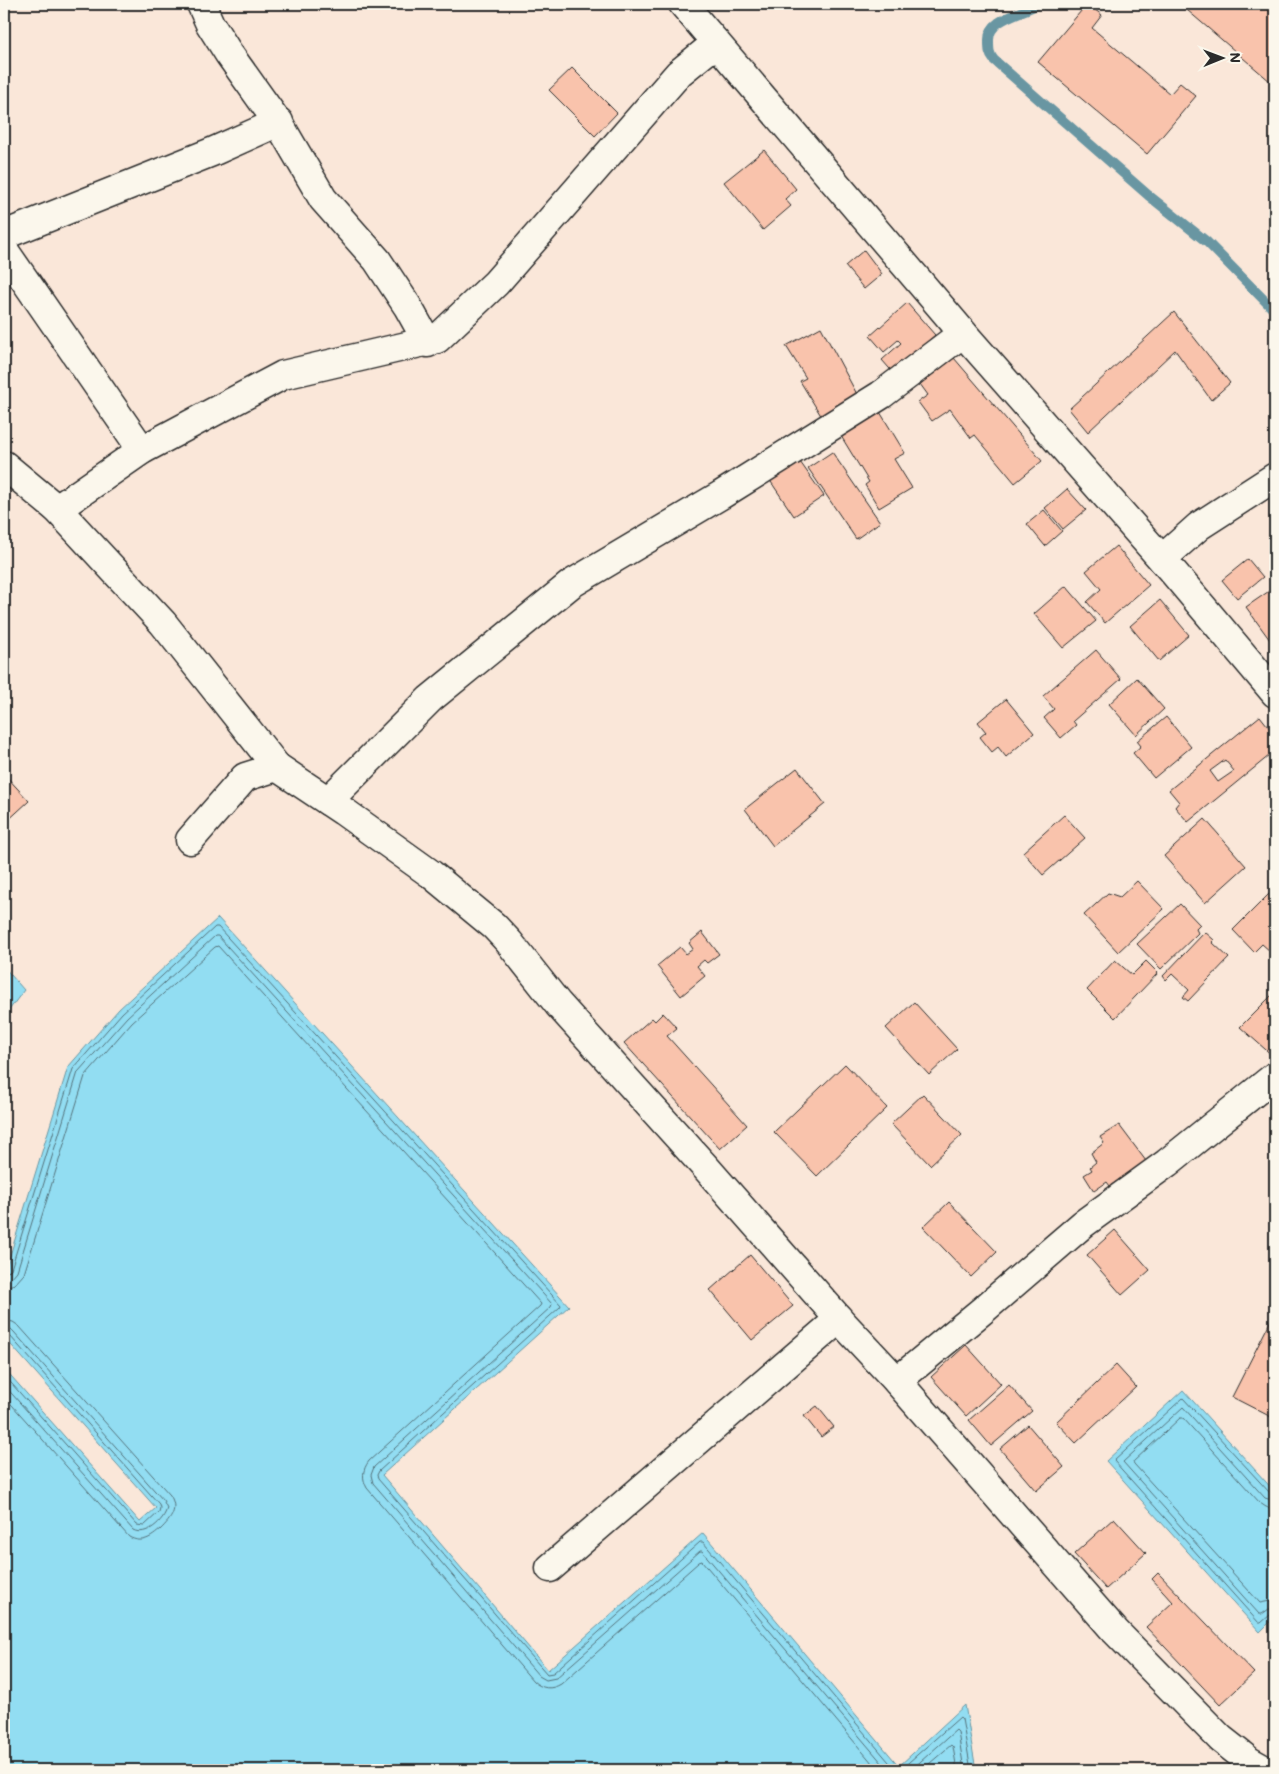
<svg xmlns="http://www.w3.org/2000/svg" width="1279" height="1774" font-family="Mali,sans-serif">
  <rect width="100%" height="100%" fill="#fae7d9"/>
  <filter id="ink" filterUnits="userSpaceOnUse"><feTurbulence type="fractalNoise" baseFrequency=".02" numOctaves="2"/><feDisplacementMap in="SourceGraphic" scale="10" xChannelSelector="R" yChannelSelector="G"/><feConvolveMatrix kernelMatrix="1 2 1 2 8 2 1 2 1" color-interpolation-filters="sRGB"/></filter>
  <g filter="url(#ink)">
    <g fill="#92ddf2" stroke="#6996a2">
      <path d="M218 918 569 1306 382 1475 548 1670 703 1533 899 1766 965 1705 976 1770H4V1368L140 1522 156 1508 4 1337V1275L68 1067 119 1009Z"/>
      <path d="M4 967 24 990 4 1017Z"/>
      <path d="M1183 1390 1275 1492V1617L1260 1632 1106 1461Z"/>
    </g>
    <g fill="none" stroke-linecap="round" stroke-linejoin="round">
      <g stroke="#54727b" stroke-width="1">
        <path d="M4 1273 8 1272 11 1269 73 1069 122 1013 215 927H218L561 1305 560 1307 379 1471 377 1475 378 1479 547 1674 553 1673 700 1542H703L894 1768 898 1770"/>
        <path d="M4 1280 11 1278 17 1271 78 1072 127 1017 215 936H218L552 1304 551 1307 374 1467 371 1475 373 1483 539 1676 546 1680 556 1678 700 1551H702L888 1770"/>
        <path d="M4 1287 15 1284 24 1274 85 1076 132 1022 215 947 218 946 541 1304 540 1306 369 1461C362 1470 362 1479 367 1488L533 1681C542 1689 551 1690 561 1684L699 1562 702 1561 878 1770"/>
        <path d="M4 1320 13 1322 19 1326 170 1495C179 1509 171 1519 161 1529 151 1538 142 1544 129 1537L4 1396"/>
        <path d="M4 1328H10L14 1332 163 1500 167 1508C164 1521 146 1537 133 1530L4 1385"/>
        <path d="M4 1334 10 1336 159 1504 160 1508 159 1512 144 1526 137 1525 4 1375"/>
        <path d="M1275 1495 1270 1493 1183 1398 1114 1461 1259 1623H1261L1270 1615 1275 1614"/>
        <path d="M1275 1501 1265 1498 1183 1407 1123 1462 1259 1614H1262L1269 1609 1275 1608"/>
        <path d="M1275 1509 1266 1507 1260 1503 1183 1418H1180L1133 1462 1134 1464 1260 1603 1275 1600"/>
        <path d="M900 1770 960 1717 962 1719 971 1770"/>
        <path d="M911 1770 956 1730 958 1732 964 1770"/>
        <path d="M922 1770 951 1745 953 1747 957 1770"/>
      </g>
      <path stroke="#6996a2" stroke-width="10" d="M1037 4C1022 14 988 18 989 41 989 50 989 54 994 60L1148 195 1207 242 1275 311"/>
    </g>
    <g fill="#f9c3ac" stroke="#2b2b2b" fill-rule="evenodd">
      <path d="M1087 4 1102 15 1092 28 1170 94 1180 83 1196 96 1147 154 1038 62Z"/>
      <path d="M1180 4H1275V77L1271 82Z"/>
      <path d="M572 68 617 113 595 136 549 90Z"/>
      <path d="M764 150 796 189 785 199 791 206 763 230 724 182Z"/>
      <path d="M864 250 882 274 864 289 845 266Z"/>
      <path d="M907 303 935 335 908 359 896 376 882 360 901 343 898 340 884 352 870 336Z"/>
      <path d="M1174 312 1230 383 1211 400 1175 350 1088 432 1069 409Z"/>
      <path d="M821 327 859 398 823 419 800 381 806 378 786 346Z"/>
      <path d="M954 358 1042 461 1015 483 975 435 971 438 950 409 932 421 918 402 928 395 920 384Z"/>
      <path d="M880 412 905 453 894 459 912 488 879 508 865 485 869 482 841 436Z"/>
      <path d="M832 452 880 522 856 539 808 468Z"/>
      <path d="M798 459 824 496 794 516 769 479Z"/>
      <path d="M1067 489 1086 510 1063 529 1045 508Z"/>
      <path d="M1044 510 1062 531 1045 546 1027 524Z"/>
      <path d="M1116 546 1149 585 1105 623 1087 602 1101 589 1086 571Z"/>
      <path d="M1248 559 1263 577 1237 598 1222 580Z"/>
      <path d="M1066 586 1096 621 1063 648 1034 614Z"/>
      <path d="M1275 587V647L1246 607Z"/>
      <path d="M1160 600 1189 635 1159 661 1130 626Z"/>
      <path d="M1096 650 1121 679 1073 721 1076 725 1061 738 1044 718 1054 709 1043 696Z"/>
      <path d="M1137 678 1164 709 1136 735 1109 704Z"/>
      <path d="M1006 699 1034 733 1006 757 998 747 992 752 980 737 986 732 978 722Z"/>
      <path d="M1260 716 1275 735V751L1188 822 1175 807 1179 802 1169 790ZM1225 760 1234 771 1218 782 1210 771Z"/>
      <path d="M1166 717 1191 747 1154 778 1133 753 1141 746 1137 741Z"/>
      <path d="M797 768 825 804 773 846 745 809Z"/>
      <path d="M4 774 29 801 4 824Z"/>
      <path d="M1064 815 1085 838 1043 875 1023 852Z"/>
      <path d="M1205 819 1246 866 1205 903 1164 856Z"/>
      <path d="M1137 881 1164 909 1118 952 1084 915 1108 893 1120 897Z"/>
      <path d="M1269 894 1275 901V961L1269 954 1271 952 1262 944 1254 952 1233 930Z"/>
      <path d="M1180 904 1200 925 1196 929 1198 933 1161 969 1137 944Z"/>
      <path d="M702 932 719 954 707 963 704 960 697 966 705 976 681 996 657 966 680 947 686 954 693 949 689 943Z"/>
      <path d="M1205 932 1214 940 1212 942 1229 958 1188 1001 1183 997 1189 990 1172 974 1166 980 1163 976Z"/>
      <path d="M1115 960 1132 975 1146 961 1158 973 1115 1018 1087 990Z"/>
      <path d="M1275 992V1055L1274 1057 1240 1027Z"/>
      <path d="M914 1002 957 1049 929 1075 886 1028Z"/>
      <path d="M663 1013 677 1028 667 1036 747 1125 720 1149 624 1043 652 1018 655 1021Z"/>
      <path d="M845 1064 887 1108 817 1176 774 1132Z"/>
      <path d="M923 1094 962 1135 930 1165 891 1124Z"/>
      <path d="M1119 1125 1146 1161 1110 1186 1107 1182 1094 1191 1084 1175 1092 1170 1090 1167 1096 1162 1091 1153 1104 1143 1100 1137Z"/>
      <path d="M949 1202 997 1252 971 1277 923 1227Z"/>
      <path d="M1115 1230 1150 1270 1122 1295 1087 1255Z"/>
      <path d="M750 1255 793 1306 752 1340 710 1290Z"/>
      <path d="M1275 1312V1419L1232 1397Z"/>
      <path d="M966 1345 1001 1384 966 1416 931 1377Z"/>
      <path d="M1116 1365 1136 1387 1076 1443 1056 1422Z"/>
      <path d="M1009 1385 1032 1411 991 1446 969 1420Z"/>
      <path d="M817 1406 834 1427 821 1437 804 1416Z"/>
      <path d="M1028 1425 1064 1467 1036 1491 1000 1449Z"/>
      <path d="M1114 1518 1146 1553 1106 1589 1074 1554Z"/>
      <path d="M1158 1573 1254 1673 1220 1705 1146 1627 1173 1602 1152 1579Z"/>
    </g>
    <g fill="none" stroke-linecap="round" stroke-linejoin="round">
      <defs>
        <g id="minor">
          <path d="M201 4 210 24 229 54 281 127 323 199 377 260 408 307 428 343"/>
          <path d="M4 235 212 152 279 122"/>
          <path d="M4 250 142 450"/>
          <path d="M4 465 57 509 163 623 277 767"/>
          <path d="M57 509 142 450 283 375 437 339 496 283 679 73 716 43"/>
          <path d="M1162 559 1199 526 1275 477"/>
          <path d="M328 801 430 699 571 584 721 495 881 395 963 333"/>
          <path d="M190 840 245 777 277 767 343 811 431 874 494 926 509 942 558 1004 708 1170 839 1319 897 1381 1115 1631 1221 1739 1249 1761 1265 1770"/>
          <path d="M897 1381 983 1310 1083 1224 1167 1163 1275 1076"/>
          <path d="M550 1568 839 1319"/>
        </g>
        <path id="tertiary" d="M683 4 963 333 1174 573 1275 693"/>
      </defs>
      <use href="#minor" stroke="#2b2b2b" stroke-width="31"/>
      <use href="#tertiary" stroke="#2b2b2b" stroke-width="31"/>
      <use href="#minor" stroke="#fbf7ec" stroke-width="28"/>
      <use href="#tertiary" stroke="#fbf7ec" stroke-width="28"/>
    </g>
  </g>
  <rect width="1279" height="1774" fill="none" stroke="#fbf7ec" stroke-width="20"/>
  <rect x="10" y="10" width="1259" height="1754" fill="none" stroke="#2b2b2b" stroke-width="2" filter="url(#ink)"/>
  <g transform="translate(1222 58) rotate(89)" stroke="#fbf7ec" stroke-width="4" paint-order="stroke">
  <path d="M0-4L9 19L0 12L-9 19Z" fill="#2b2b2b"/>
  <text y="-8" font-size="14" font-weight="bold" text-anchor="middle" fill="#2b2b2b">N</text>
  </g>
</svg>
